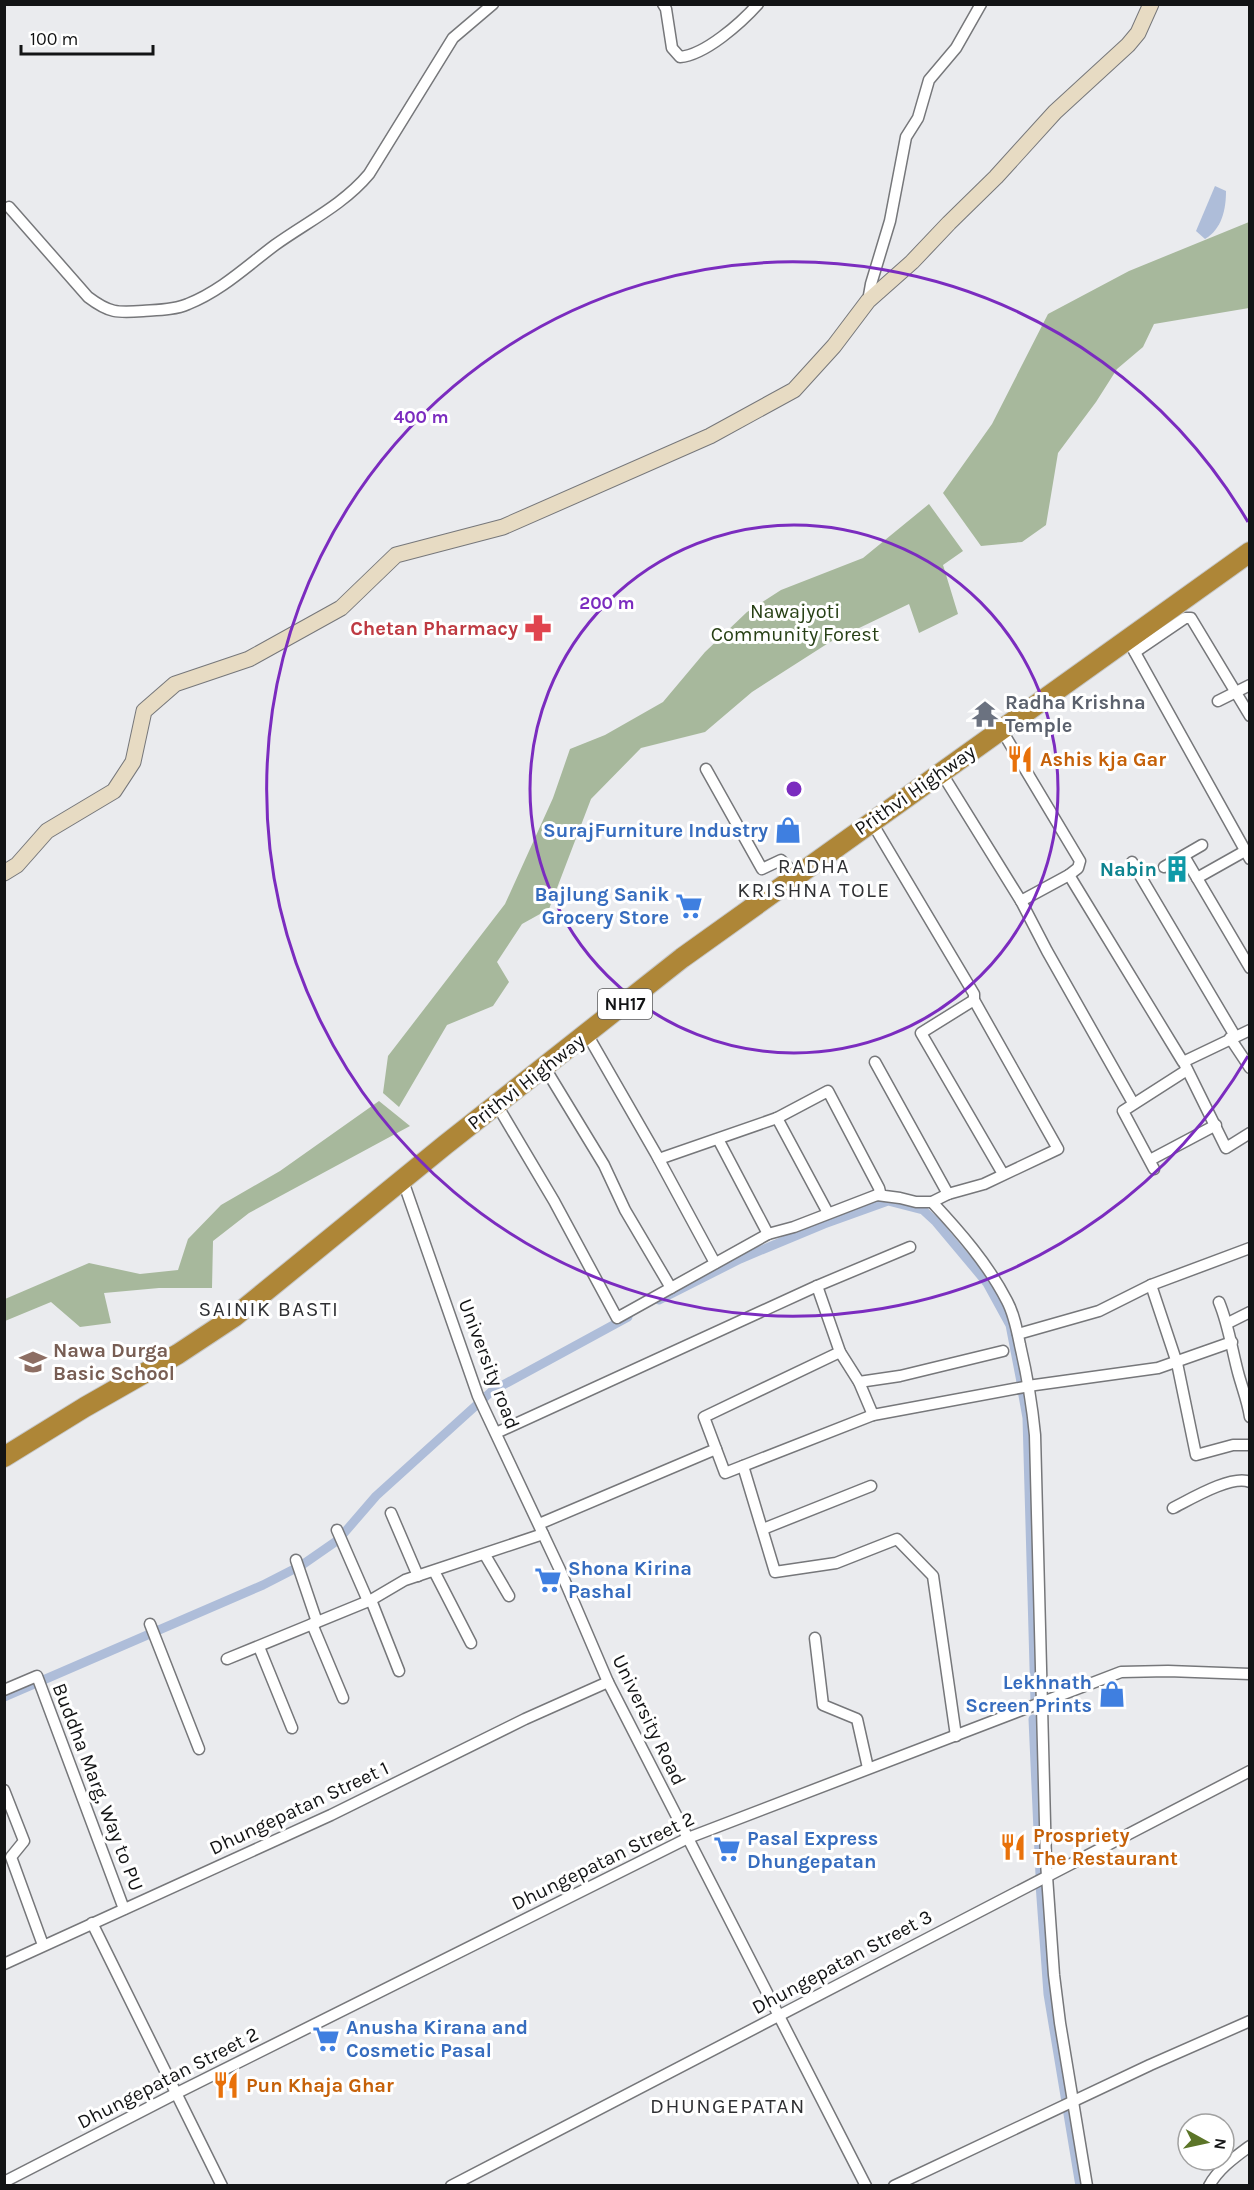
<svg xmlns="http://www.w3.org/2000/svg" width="1254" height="2190" font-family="Karla,sans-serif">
  <rect width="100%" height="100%" fill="#eaebee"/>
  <g fill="#a7b89c">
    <path d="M1249 222V308L1154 324 1143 347 1117 369 1096 402 1058 453 1046 525 1022 542 981 546 943 493 992 424 1048 314 1129 271Z"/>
    <path d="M929 504 963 551 943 565 958 614 919 633 909 604 830 642 752 692 705 732 641 748 591 799 549 909 522 924 497 962 509 982 493 1006 447 1025 399 1107 383 1093 388 1056 505 904 553 798 570 749 605 735 663 702 705 652 747 612 781 590 863 558Z"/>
    <path d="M379 1101 410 1126 249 1213 213 1241 212 1288H159L104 1293 111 1323 80 1327 51 1302 5 1321V1299L89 1263 140 1274 178 1270 188 1239 221 1205 280 1171Z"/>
  </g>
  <path fill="#aebdd9" d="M1215 186 1226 191C1226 209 1222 229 1205 239L1196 231Z"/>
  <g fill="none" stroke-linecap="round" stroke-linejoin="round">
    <g stroke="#aebdd9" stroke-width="9">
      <path d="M659 1300 740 1259 824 1224 888 1201 923 1210 936 1222 987 1283 1010 1325 1021 1382"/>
      <path d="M1022 1390 1027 1418 1035 1702"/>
      <path d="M4 1697 263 1585 302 1565 338 1540 376 1496 492 1391 628 1317"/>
      <path d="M1033 1719 1040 1875"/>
      <path d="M1040 1884 1048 1994 1080 2186"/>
    </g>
    <defs>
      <g id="street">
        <path d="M663 4 666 9 672 48 680 57C705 55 741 23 758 4"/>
        <path d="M9 207 88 297C109 313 117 313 143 311 157 310 175 310 188 304 221 291 247 266 275 245 307 222 343 205 369 174L453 38 493 4"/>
        <path d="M868 301 871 284 890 221 906 137 918 118 929 80 956 48 981 4"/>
        <path d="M1128 640 1250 859"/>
        <path d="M1135 652 1185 618H1191L1250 716"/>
        <path d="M1218 701 1250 685"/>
        <path d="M1001 729 1080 861 1078 868 1069 875"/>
        <path d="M706 769 762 869 781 860 796 875"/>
        <path d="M941 772 1021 901"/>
        <path d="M1184 856 1250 968"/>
        <path d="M1132 862 1235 1036"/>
        <path d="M1164 867 1202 845"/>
        <path d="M1197 878 1245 851"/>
        <path d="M974 1000 921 1033 1003 1174"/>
        <path d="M587 1034 656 1154 715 1263"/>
        <path d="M1230 1038 1250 1068"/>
        <path d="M875 1062 948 1194"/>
        <path d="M1185 1065 1226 1148 1250 1133"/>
        <path d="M545 1068 604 1165 625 1210 671 1288"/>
        <path d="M1133 1103 1047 951 1021 901 1069 875 1183 1062 1250 1030"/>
        <path d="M497 1105 554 1201 617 1318 768 1234 794 1227 877 1195"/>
        <path d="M777 1118 828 1213"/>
        <path d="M718 1139 768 1234"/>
        <path d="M659 1159 777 1118 828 1091 879 1188 880 1192 877 1195 900 1198 916 1202H932L948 1194 984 1184 1058 1149 974 1000V994L871 821"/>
        <path d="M1150 1160 1216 1125"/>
        <path d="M1154 1169 1123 1111 1187 1070"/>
        <path d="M403 1181 478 1396 560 1570 608 1682 866 2186"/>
        <path d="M932 1202C960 1232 988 1264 1007 1301 1014 1314 1017 1330 1020 1345 1027 1375 1032 1404 1035 1435L1046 1862 1054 1975 1060 2023 1087 2186"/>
        <path d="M1151 1285 1177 1363 1196 1455 1233 1445H1250"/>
        <path d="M817 1286 840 1352 859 1382 873 1415"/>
        <path d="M1219 1302C1229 1326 1232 1351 1239 1376 1243 1390 1248 1403 1250 1417"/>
        <path d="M1228 1323 1250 1312"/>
        <path d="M1018 1334 1099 1311 1151 1285 1250 1248"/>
        <path d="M859 1382 900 1376 1003 1351"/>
        <path d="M496 1433 817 1286 910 1247"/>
        <path d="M716 1449 725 1473 873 1415 1035 1385 1158 1368 1232 1342"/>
        <path d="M743 1466 775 1572 836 1563 897 1539 933 1576 956 1736"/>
        <path d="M1173 1508C1189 1500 1232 1474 1250 1482"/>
        <path d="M391 1513 418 1576"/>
        <path d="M539 1524 716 1449 704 1417 840 1352"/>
        <path d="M763 1529 871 1486"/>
        <path d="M337 1530 368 1601"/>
        <path d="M485 1555 509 1596"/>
        <path d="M296 1560 317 1622"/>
        <path d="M434 1571 471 1643"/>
        <path d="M371 1600 399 1671"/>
        <path d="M150 1624 199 1749"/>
        <path d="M312 1624 343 1698"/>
        <path d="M815 1638 823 1705 857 1719 868 1768"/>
        <path d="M259 1647 292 1728"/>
        <path d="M227 1659 371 1600 405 1580 543 1534"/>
        <path d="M4 1690 37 1676 124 1909"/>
        <path d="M4 1790 24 1841 11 1857 43 1945"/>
        <path d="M92 1923 222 2186"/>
        <path d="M4 1964 331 1815 525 1719 608 1682"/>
        <path d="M4 2182 177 2093 688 1838 1121 1672 1168 1671 1250 1674"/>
        <path d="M451 2186 1250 1771"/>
        <path d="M894 2186 1150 2065 1250 2021"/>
        <path d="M1209 2186C1218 2169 1235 2157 1250 2146"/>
      </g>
      <path id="secondary" d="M4 873 17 865 47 831 114 791 133 762 144 711 175 684 249 659 341 608 396 555 503 527 710 436 794 390 834 346 868 301 912 262 949 223 996 177 1055 112 1128 45 1138 33 1151 4"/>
      <path id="highway" d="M4 1457 85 1407 178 1354 234 1317 445 1145 682 958 1250 552"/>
    </defs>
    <use href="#street" stroke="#76777a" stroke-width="13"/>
    <use href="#secondary" stroke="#76777a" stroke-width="17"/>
    <use href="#highway" stroke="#c6c7c7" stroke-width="22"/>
    <use href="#street" stroke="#fff" stroke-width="10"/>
    <use href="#secondary" stroke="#e7dbc3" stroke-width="15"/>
    <use href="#highway" stroke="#ae8637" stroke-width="20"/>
  </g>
  <g fill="none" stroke="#7b2cbf" stroke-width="3">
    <circle cx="794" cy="789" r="264"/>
    <path d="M1248 1056A527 527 0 1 1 1248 522"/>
  </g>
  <defs>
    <symbol id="pharmacy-bare" viewBox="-9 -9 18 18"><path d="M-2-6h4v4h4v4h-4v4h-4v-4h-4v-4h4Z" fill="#e0444e" stroke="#fff" stroke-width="2.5" paint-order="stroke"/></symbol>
    <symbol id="temple-bare" viewBox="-9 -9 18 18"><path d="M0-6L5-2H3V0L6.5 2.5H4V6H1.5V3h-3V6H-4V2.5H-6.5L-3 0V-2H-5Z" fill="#6b7280" stroke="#fff" stroke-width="2.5" paint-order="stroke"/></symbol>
    <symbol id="restaurant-bare" viewBox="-9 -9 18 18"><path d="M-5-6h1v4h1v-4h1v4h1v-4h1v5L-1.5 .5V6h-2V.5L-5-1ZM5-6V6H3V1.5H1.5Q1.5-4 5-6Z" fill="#e8710a" stroke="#fff" stroke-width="2.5" paint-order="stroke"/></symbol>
    <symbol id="shop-bare" viewBox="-9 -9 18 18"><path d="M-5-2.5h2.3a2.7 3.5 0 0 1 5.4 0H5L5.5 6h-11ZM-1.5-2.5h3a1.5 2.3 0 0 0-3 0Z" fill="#3f7fe0" stroke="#fff" stroke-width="2.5" paint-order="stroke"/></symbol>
    <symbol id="building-bare" viewBox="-9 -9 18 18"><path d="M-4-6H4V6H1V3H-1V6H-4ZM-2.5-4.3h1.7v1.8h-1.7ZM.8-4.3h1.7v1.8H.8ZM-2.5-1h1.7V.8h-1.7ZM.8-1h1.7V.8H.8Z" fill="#0f9aa8" stroke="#fff" stroke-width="2.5" paint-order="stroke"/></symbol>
    <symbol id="supermarket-bare" viewBox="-9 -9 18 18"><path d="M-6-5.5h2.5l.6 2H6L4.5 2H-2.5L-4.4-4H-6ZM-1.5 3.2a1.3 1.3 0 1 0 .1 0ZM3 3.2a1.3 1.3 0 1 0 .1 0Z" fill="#3f7fe0" stroke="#fff" stroke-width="2.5" paint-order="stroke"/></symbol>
    <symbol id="school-bare" viewBox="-9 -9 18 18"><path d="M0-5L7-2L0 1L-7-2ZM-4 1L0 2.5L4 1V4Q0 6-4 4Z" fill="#8d6e63" stroke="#fff" stroke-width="2.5" paint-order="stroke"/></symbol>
  </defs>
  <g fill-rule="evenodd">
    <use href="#pharmacy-bare" x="519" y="609" width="38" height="38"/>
    <use href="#temple-bare" x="966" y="695" width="38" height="38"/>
    <use href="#restaurant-bare" x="1001" y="740" width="38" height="38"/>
    <use href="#shop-bare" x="769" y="811" width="38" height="38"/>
    <use href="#building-bare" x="1158" y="850" width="38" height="38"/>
    <use href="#supermarket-bare" x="670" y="887" width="38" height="38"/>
    <use href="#school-bare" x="14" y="1343" width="38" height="38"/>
    <use href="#supermarket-bare" x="529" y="1561" width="38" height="38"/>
    <use href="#shop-bare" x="1093" y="1675" width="38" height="38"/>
    <use href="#restaurant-bare" x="994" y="1828" width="38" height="38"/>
    <use href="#supermarket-bare" x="708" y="1830" width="38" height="38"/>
    <use href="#supermarket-bare" x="307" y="2020" width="38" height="38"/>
    <use href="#restaurant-bare" x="207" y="2066" width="38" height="38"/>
  </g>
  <g text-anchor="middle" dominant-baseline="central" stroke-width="6" stroke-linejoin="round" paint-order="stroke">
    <rect fill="#fff" stroke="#5a5a5b" stroke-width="1.5" x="598" y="989" width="54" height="30" rx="4.5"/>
    <g font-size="18" font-weight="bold" fill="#131415">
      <text x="625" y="1004">NH17</text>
    </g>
    <g font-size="20" fill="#274015" stroke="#fff">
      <text x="795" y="611">Nawajyoti<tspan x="795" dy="23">Community Forest</tspan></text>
    </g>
    <g font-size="20" font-weight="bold" fill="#be3a42" stroke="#fff" text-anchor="end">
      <text x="518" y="628">Chetan Pharmacy</text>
    </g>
    <g font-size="20" font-weight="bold" fill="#5b616d" stroke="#fff" text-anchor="start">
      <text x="1005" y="702">Radha Krishna<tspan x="1005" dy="23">Temple</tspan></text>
    </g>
    <g font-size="20" font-weight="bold" fill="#c56008" stroke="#fff" text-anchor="start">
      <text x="1040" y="759">Ashis kja Gar</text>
      <text x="1033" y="1835">Prospriety<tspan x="1033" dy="23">The Restaurant</tspan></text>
      <text x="246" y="2085">Pun Khaja Ghar</text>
    </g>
    <g font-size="20" fill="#131415" stroke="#fff">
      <text transform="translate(915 790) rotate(-35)">Prithvi Highway</text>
      <text transform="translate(526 1082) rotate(-38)">Prithvi Highway</text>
      <text transform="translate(489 1364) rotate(69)">University road</text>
      <text transform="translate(649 1720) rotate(64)">University Road</text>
      <text transform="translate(98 1787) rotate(69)">Buddha Marg, Way to PU</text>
      <text transform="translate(299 1808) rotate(-25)">Dhungepatan Street 1</text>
      <text transform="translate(603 1861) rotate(-26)">Dhungepatan Street 2</text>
      <text transform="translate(842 1962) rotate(-28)">Dhungepatan Street 3</text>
      <text transform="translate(168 2078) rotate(-27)">Dhungepatan Street 2</text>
    </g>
    <g font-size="20" font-weight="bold" fill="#366cbe" stroke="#fff" text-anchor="end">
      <text x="768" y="830">SurajFurniture Industry</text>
      <text x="669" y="894">Bajlung Sanik<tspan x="669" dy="23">Grocery Store</tspan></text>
      <text x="568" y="1568" text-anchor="start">Shona Kirina<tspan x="568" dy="23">Pashal</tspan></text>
      <text x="1092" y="1682">Lekhnath<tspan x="1092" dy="23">Screen Prints</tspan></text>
      <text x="747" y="1838" text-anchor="start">Pasal Express<tspan x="747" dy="23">Dhungepatan</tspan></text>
      <text x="346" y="2027" text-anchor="start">Anusha Kirana and<tspan x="346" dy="23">Cosmetic Pasal</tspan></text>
    </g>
    <g font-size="20" font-weight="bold" fill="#0d838f" stroke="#fff" text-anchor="end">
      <text x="1157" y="869">Nabin</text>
    </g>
    <g font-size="20" font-weight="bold" fill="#785e54" stroke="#fff" text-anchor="start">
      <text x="53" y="1350">Nawa Durga<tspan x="53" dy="23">Basic School</tspan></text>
    </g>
    <g font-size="21" letter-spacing="1.5" fill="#2f3033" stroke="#fff">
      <text x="814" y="866">RADHA<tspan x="814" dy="24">KRISHNA TOLE</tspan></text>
      <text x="269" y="1309">SAINIK BASTI</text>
      <text x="728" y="2106">DHUNGEPATAN</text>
    </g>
  </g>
  <circle cx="794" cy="789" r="9" fill="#7b2cbf" stroke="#fff" stroke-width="3"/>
  <g font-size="18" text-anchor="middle" font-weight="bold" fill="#7b2cbf" stroke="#fff" stroke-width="6" stroke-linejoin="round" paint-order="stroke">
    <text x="421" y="423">400 m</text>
    <text x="607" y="609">200 m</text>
  </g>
  <rect width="1254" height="2190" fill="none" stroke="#131415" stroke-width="12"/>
  <g transform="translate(1206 2142) rotate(98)"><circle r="28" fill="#ffffff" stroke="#a1a1a1" stroke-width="1.5"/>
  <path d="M0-4.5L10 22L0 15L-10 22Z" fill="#5c7528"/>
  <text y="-9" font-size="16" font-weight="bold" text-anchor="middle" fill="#131415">N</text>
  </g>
  <path d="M21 45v9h132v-9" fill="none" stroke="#131415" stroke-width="3"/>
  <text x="30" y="45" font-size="18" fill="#131415" stroke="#ffffff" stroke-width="4.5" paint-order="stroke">100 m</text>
</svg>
